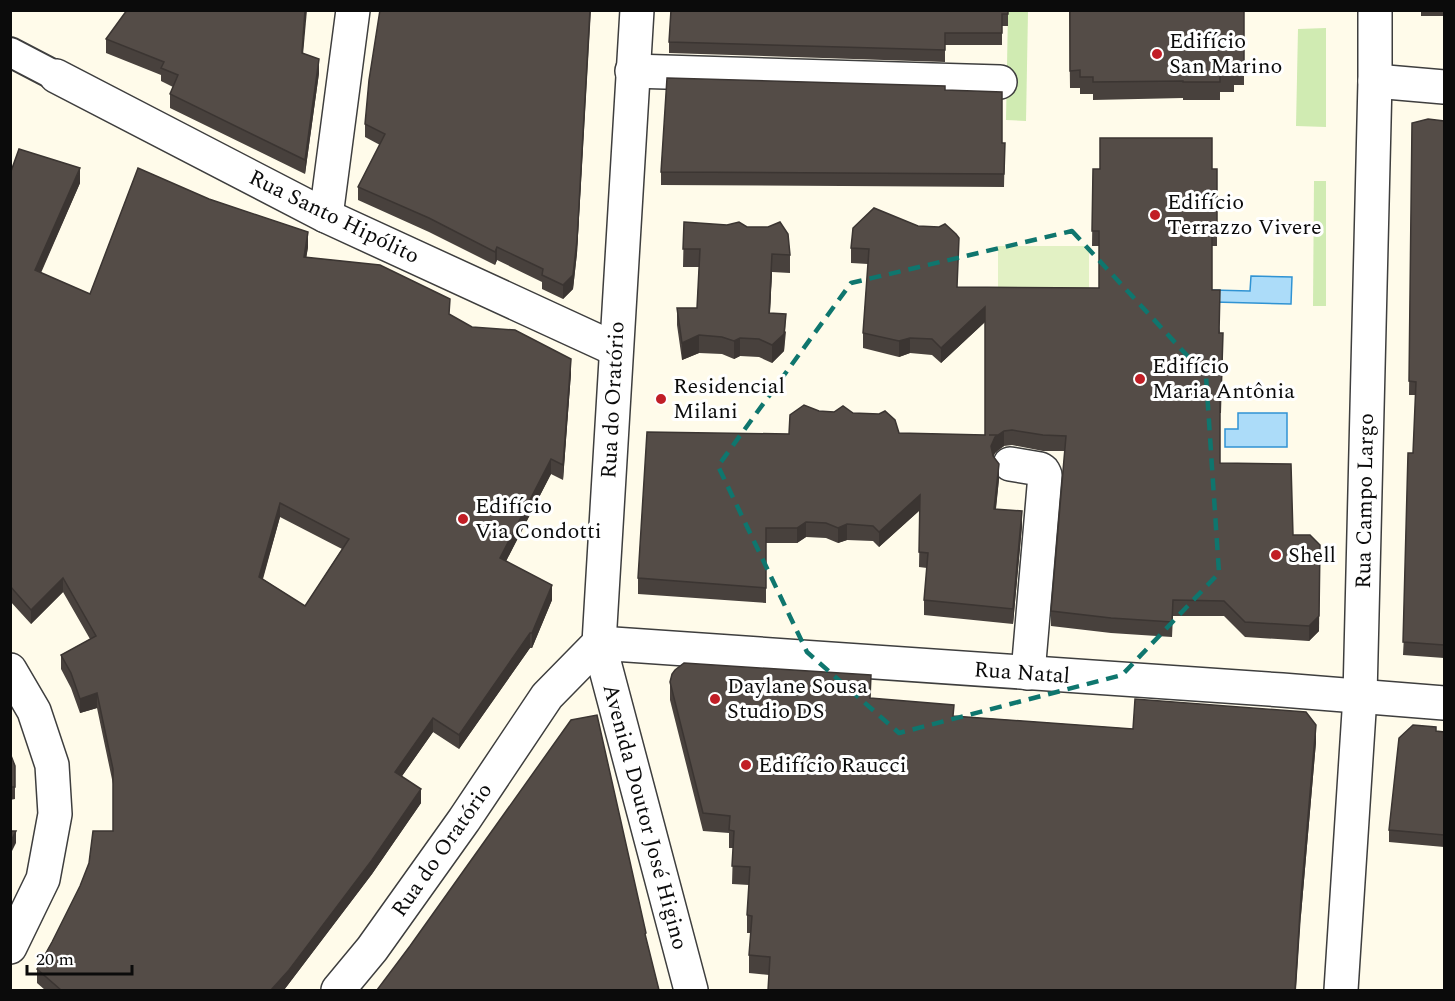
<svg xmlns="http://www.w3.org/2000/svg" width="1455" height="1001" font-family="Spectral,serif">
  <rect width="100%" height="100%" fill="#fffbea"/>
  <g fill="#d0ebb2">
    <path d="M1008 11H1028L1026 121 1006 120Z"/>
    <path d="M1326 28V127L1296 126 1298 29Z"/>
    <path d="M1314 181H1326V306H1313Z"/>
  </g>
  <path fill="#e2f1c4" d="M998 246H1089V298L998 297Z"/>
  <g fill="#acdcf9" stroke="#3093d3" stroke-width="1.5">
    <path d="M1251 276 1292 277 1291 304 1175 301V289L1250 291Z"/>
    <path d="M1238 413H1287V447H1225V429H1238Z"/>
  </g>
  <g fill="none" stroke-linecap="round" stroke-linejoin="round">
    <defs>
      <path id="pedestrian" d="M10 52 56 76"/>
      <g id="minor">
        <path d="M632 71 1000 82"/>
        <path d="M56 76 326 216 615 349"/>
        <path d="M1375 81 1444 87"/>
        <path d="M326 216 353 10"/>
        <path d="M1010 464 1040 469 1043 471 1045 475 1028 673"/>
        <path d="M10 670 34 711 52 765 55 814 43 879 10 947"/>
        <path d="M691 990 599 643 1282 690 1444 703"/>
        <path d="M1341 990 1360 696 1375 81V10"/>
      </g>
      <path id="tertiary" d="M338 990 372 949 464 820 547 696 599 643 637 10"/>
    </defs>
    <use href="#pedestrian" stroke="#3e3e3e" stroke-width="32"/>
    <use href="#minor" stroke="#3e3e3e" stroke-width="36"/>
    <use href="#tertiary" stroke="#3e3e3e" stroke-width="36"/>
    <use href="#pedestrian" stroke="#fff" stroke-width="28"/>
    <use href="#minor" stroke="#fff" stroke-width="33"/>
    <use href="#tertiary" stroke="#fff" stroke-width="33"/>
  </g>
  <g fill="#48413d" fill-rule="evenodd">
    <path d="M591 10 577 253 573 289 563 299 542 289V282L497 260 495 265 429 232 358 200V187L380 145 365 137V124Z"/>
    <path d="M1008 10V26H1002V45H945V62L669 53V42Z"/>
    <path d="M1069 10H1244V85H1234V92H1220V100H1183V98L1093 100V94H1080V88H1070Z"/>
    <rect x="1421" y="10" width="23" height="6"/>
    <path d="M106 39 303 53 319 73 305 174 170 108V94L173 87 161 81V75L106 53Z"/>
    <path d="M945 90 1002 143H1005L1004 187 661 185V172Z"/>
    <path d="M1444 121V658L1403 655 1416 395H1409L1412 123Z"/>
    <path d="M1093 169H1217V246H1212V290L1223 348 1221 413H1220V463L1293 535 1319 631 1309 641 1245 637 1224 616H1173L1172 637 1111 633 1051 626V611L1065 451H1043L1012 445 1004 446 995 453 993 457 999 479 996 509 1022 526 1013 624 924 615V600L927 568 919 567 920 510 879 547 873 541 847 540 838 543 826 538 806 537 797 543H766V603L638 594V578L789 434 819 411 853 413 899 433 985 435V322L941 363 932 355 910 353 899 357 863 348V333L868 264 851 263V248L853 228 958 287 1099 288V246H1092Z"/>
    <path d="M10 174 80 183 41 273 90 294 308 247 306 258 450 315 472 327 571 373 563 480 551 474 506 561 552 600 532 648H530L459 749 433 732 402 776 421 803 372 874 284 990H45L37 983V969L113 831V784L97 708 80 713 71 688 61 669V655L90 639 63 592 31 624 10 601ZM280 517 342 549 305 606 263 579Z"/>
    <path d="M684 222 790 255V273L772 272 770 313 786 332 784 351 772 363 759 357 740 356 734 359 722 354 699 353 682 360 677 325V308H697L699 267H683Z"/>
    <path d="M670 682 871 698 954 716 1316 742 1301 915 769 975 749 973V955L751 933H747V915L749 885 732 884 733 848H729V833L703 831 670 700Z"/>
    <path d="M1436 731 1444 732V847L1389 842V830Z"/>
    <path d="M10 753 15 766V799L10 800Z"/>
  </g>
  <g fill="#3b3532">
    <path d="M305 10H307L302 66V53Z"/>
    <path d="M590 10 577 253 573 289 563 299V285Z"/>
    <path d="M319 59V73L305 174V160Z"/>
    <path d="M80 168V183L35 285V270Z"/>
    <path d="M308 232V247L304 272V257Z"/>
    <path d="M497 247V260L495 265V252Z"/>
    <path d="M772 254V272L769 331V313Z"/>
    <path d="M985 307V322L941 363V348Z"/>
    <path d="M786 314 784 351 772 363V345Z"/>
    <path d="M699 335V353L682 360V343Z"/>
    <path d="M740 338V356L734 359V341Z"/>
    <path d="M910 338V353L899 357V341Z"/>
    <path d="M571 359V373L563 480V465Z"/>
    <path d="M1004 431V446L998 450V435Z"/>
    <path d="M998 435V450L995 453 991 462V446L995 437Z"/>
    <path d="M551 459V474L500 573V558Z"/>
    <path d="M999 464V479L994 524V509Z"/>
    <path d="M920 495V510L879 547V532Z"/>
    <path d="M280 503V517L259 591V577Z"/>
    <path d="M1022 511V526L1013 624V609Z"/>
    <path d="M806 522V537L797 543V528Z"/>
    <path d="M847 524V540L838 543V528Z"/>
    <path d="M1320 560 1319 631 1309 641V626Z"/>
    <path d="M63 578V592L31 624V610Z"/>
    <path d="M552 585V600L532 648V633Z"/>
    <path d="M530 633V648L459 749V735Z"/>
    <path d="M97 693V708L80 713V699Z"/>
    <path d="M433 718V732L395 786V772Z"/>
    <path d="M1316 725V742L1301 915 1296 990H1295L1301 897Z"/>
    <path d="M421 789V803L372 874 284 990H271Z"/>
    <path d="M16 831V843L10 855V843Z"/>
  </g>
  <g fill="#544c47" stroke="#3b3532" stroke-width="1.5" fill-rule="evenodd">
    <path d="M127 10H305L302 53 319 59 305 160 170 94 178 75 161 68 164 62 106 39Z"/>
    <path d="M380 10H590L577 240 573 275 563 285 542 275 543 269 497 247 495 252 429 218 358 187 385 134 365 124 369 80Z"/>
    <path d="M671 10H1008V14H1002V33H945V50L669 42Z"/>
    <path d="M1070 10H1244V67H1234V74H1220V82H1183V81L1093 82V77H1080V70L1070 71Z"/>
    <path d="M667 78 945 86V90L1002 92V143H1005L1004 174 661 172Z"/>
    <path d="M1428 119 1444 121V645L1403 642 1408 453H1413L1416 382 1409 381 1412 123Z"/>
    <path d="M1100 138H1212V169H1217V231H1212V290H1220L1219 333H1223L1221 398H1220V463L1291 464 1293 535H1310L1320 545 1319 616 1309 626 1245 622 1224 601 1173 600 1172 622 1111 618 1051 611 1066 436 1043 435 1012 430 1004 431 998 435H989H998L995 437 991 446 993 456 999 464 994 509 1022 511 1013 609 924 600 928 553 919 552 920 495 879 532 873 526 847 524 838 528 826 523 806 522 797 528H766V588L638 578 647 432 789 434 790 415 804 405 819 411 834 412 843 406 853 413 879 414 885 411 895 420 899 433 985 435V307L941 348 932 339 910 338 899 341 863 333 869 249 851 248 853 228 874 208 918 226 939 227 945 224 956 234 959 238 957 287 1099 288V231H1092L1093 169H1100Z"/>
    <path d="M19 149 80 168 35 270 90 294 138 168 209 199 308 232 304 257 380 265 450 299 449 314 472 327 515 330 571 359 563 465 551 459 500 558 552 585 532 633H530L459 735 433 718 395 772 421 789 372 860 289 970 271 990H61L37 969 52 942 80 886 89 863 93 831H113V769L97 693 80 699 71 673 61 655 96 636 63 578 31 610 10 586V174ZM280 503 349 539 305 606 259 577Z"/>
    <path d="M684 222 727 225 739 222 747 227H768L780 222 788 234 790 255 772 254 769 313 786 314 784 334 772 345 759 339 740 338 734 341 722 337 699 335 682 343 677 308H697L700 249H683Z"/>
    <path d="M684 663 871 675 870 698 954 705 953 716 1133 729 1135 699 1306 712 1316 725 1301 897 1295 990H768L770 957 749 955 752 916 747 915 750 867 732 866 734 831 729 830 730 816 703 813 670 682 672 674 675 670Z"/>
    <path d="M597 715 646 933 645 934 659 990H377L410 946 571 720Z"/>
    <path d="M1413 725 1436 727V731L1444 732V835L1389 830 1399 738Z"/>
    <path d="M10 753 15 766V787H10Z"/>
    <path d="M10 831H16L10 843Z"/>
  </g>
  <path fill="none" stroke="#0f766e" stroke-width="4.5" stroke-dasharray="12 8" stroke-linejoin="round" d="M1072 231 1206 376 1219 573 1122 675 899 733 807 652 718 466 851 283Z"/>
  <g fill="#c11e26" stroke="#fff" stroke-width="2">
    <circle cx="1157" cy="54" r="6"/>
    <circle cx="1155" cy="215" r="6"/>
    <circle cx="1140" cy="379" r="6"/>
    <circle cx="661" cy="399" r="6"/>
    <circle cx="463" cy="519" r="6"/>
    <circle cx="1276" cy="555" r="6"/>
    <circle cx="715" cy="699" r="6"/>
    <circle cx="746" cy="765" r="6"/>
  </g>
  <g text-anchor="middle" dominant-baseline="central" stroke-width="6" stroke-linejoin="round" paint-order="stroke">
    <g font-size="22" fill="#0b0b0b" stroke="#fff" text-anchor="start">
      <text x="1169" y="41">Edifício<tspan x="1169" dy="25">San Marino</tspan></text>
      <text x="1167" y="202">Edifício<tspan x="1167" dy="25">Terrazzo Vivere</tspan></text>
      <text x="1152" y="366">Edifício<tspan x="1152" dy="25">Maria Antônia</tspan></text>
      <text x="673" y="386">Residencial<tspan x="673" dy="25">Milani</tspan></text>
      <text x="475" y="506">Edifício<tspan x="475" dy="25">Via Condotti</tspan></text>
      <text x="1288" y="555">Shell</text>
      <text x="727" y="686">Daylane Sousa<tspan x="727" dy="25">Studio DS</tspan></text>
      <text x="758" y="765">Edifício Raucci</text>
    </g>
    <g font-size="22" fill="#0b0b0b" stroke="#fff">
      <text transform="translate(334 217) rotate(26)">Rua Santo Hipólito</text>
      <text transform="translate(613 400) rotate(-87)">Rua do Oratório</text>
      <text transform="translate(1365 501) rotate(-89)">Rua Campo Largo</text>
      <text transform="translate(1022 673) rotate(4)">Rua Natal</text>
      <text transform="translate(645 817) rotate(75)">Avenida Doutor José Higino</text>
      <text transform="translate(442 850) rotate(-55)">Rua do Oratório</text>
    </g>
  </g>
  <rect width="1455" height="1001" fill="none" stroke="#0b0b0b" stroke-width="24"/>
  <path d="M27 965v9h105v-9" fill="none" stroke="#0b0b0b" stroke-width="3"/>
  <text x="36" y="965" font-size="18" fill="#0b0b0b" stroke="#ffffff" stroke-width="4.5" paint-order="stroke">20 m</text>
</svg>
